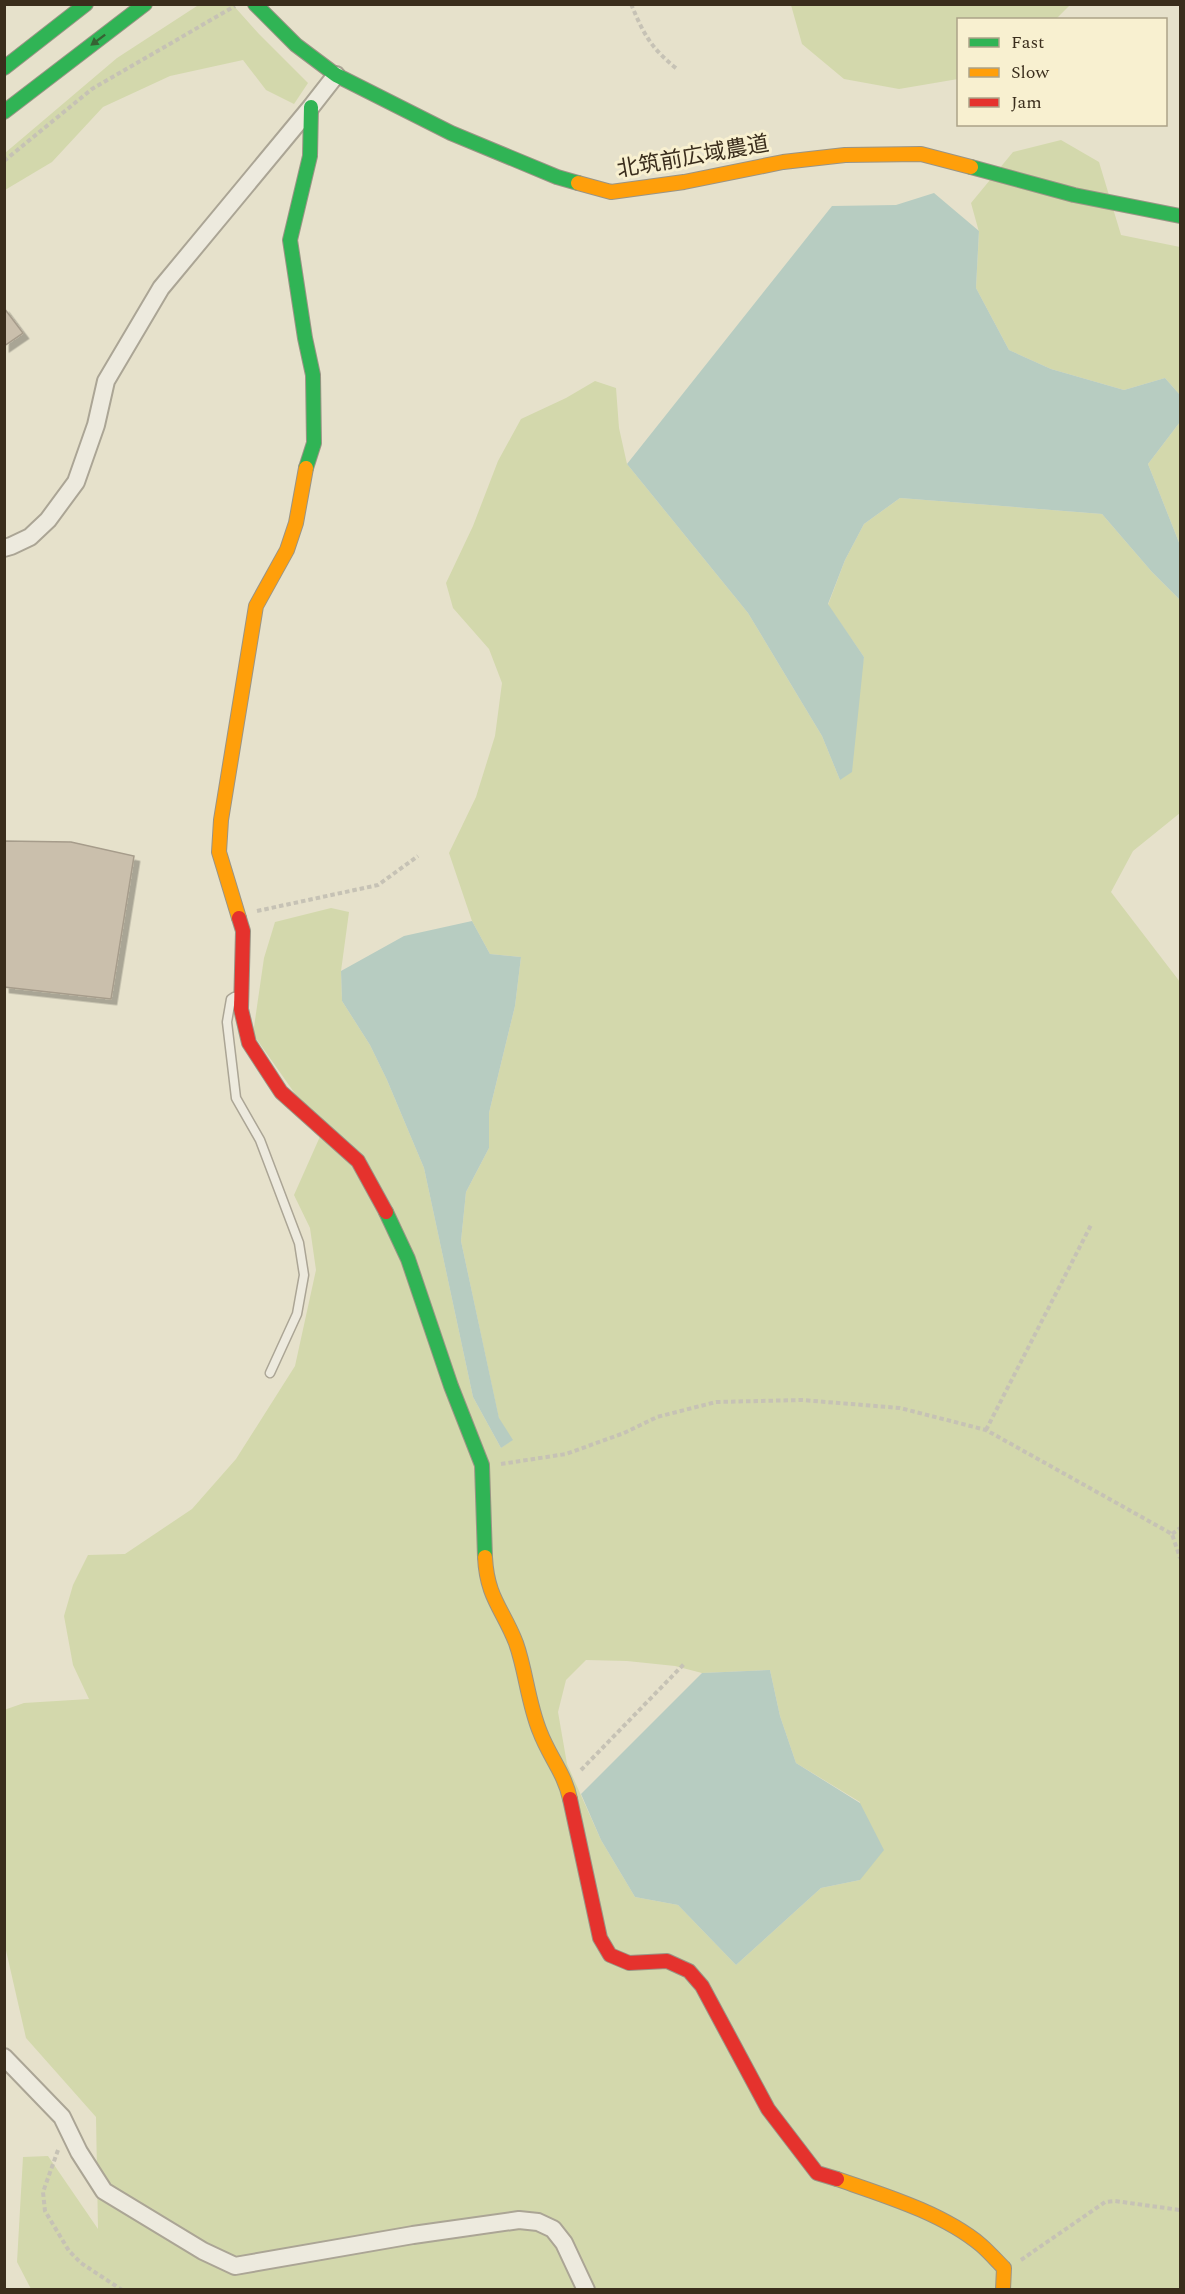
<svg xmlns="http://www.w3.org/2000/svg" width="1185" height="2294" font-family="Spectral,'Noto Sans JP',serif">
  <defs>
    <filter id="shadow"><feDropShadow dx="5.5" dy="5.5" stdDeviation="0" flood-color="#0004"/></filter>
  </defs>
  <rect width="100%" height="100%" fill="#e6e1cb"/>
  <g fill="#d3d8ac" fill-rule="evenodd">
    <path d="M200 4 233 5 259 34 308 83 294 104 266 90 243 60 170 76 103 107 52 162 5 190V153L117 58Z"/>
    <path d="M791 5V4L1070 5 1056 19 958 20V79L899 89 844 79 802 44Z"/>
    <path d="M1061 140 1099 162 1121 235 1180 247V395L1165 378 1124 390 1051 369 1009 350 976 288 979 232 971 203 1013 152Z"/>
    <path d="M595 381 616 388 619 428 627 464 748 613 822 736 840 780 864 657 828 605 845 560 864 524 900 498 1102 514 1152 572 1180 600V813L1133 851 1111 892 1180 982V2289H31L17 2262 23 2157 48 2156 98 2229 96 2117 26 2038 5 1946 4 1710 24 1703 89 1699 73 1665 64 1616 73 1585 88 1555 125 1554 192 1509 236 1459 295 1366 316 1270 310 1228 294 1195 322 1132 253 1034 264 958 275 922 331 908 349 912 341 971 342 1001 370 1045 387 1080 424 1168 473 1397 501 1448 512 1440 499 1419 461 1241 466 1192 489 1148V1113L515 1006 521 957 490 954 472 921 449 853 476 797 495 736 502 683 489 649 453 608 446 583 473 526 498 461 521 419 566 398ZM586 1660 627 1661 675 1666 702 1673 770 1670 780 1716 796 1763 860 1802V1880L821 1888 736 1965 678 1905 635 1897 601 1840 567 1764 558 1712 566 1680Z"/>
    <path d="M1180 422V545L1148 464Z"/>
  </g>
  <g fill="#b7ccc1">
    <path d="M934 193 979 231 976 288 1009 350 1051 369 1124 390 1165 378 1180 395V422L1148 464 1180 545V600L1152 572 1102 514 900 498 864 524 845 560 828 604 864 657 852 772 840 780 822 736 748 613 627 464 832 206 896 205Z"/>
    <path d="M472 921 490 954 521 957 515 1006 489 1113V1148L466 1192 461 1241 499 1418 513 1440 501 1448 473 1397 424 1168 387 1080 370 1045 342 1001 341 971 404 936Z"/>
    <path d="M770 1670 780 1716 796 1763 860 1803 884 1850 860 1880 821 1888 736 1965 678 1905 635 1897 601 1840 581 1794 702 1673Z"/>
  </g>
  <g fill="#cabfac" stroke="#a69c8b" stroke-width="1.5" filter="url(#shadow)">
    <path d="M4 308 23 333 4 346Z"/>
    <path d="M4 841 71 842 134 856 111 999 4 987Z"/>
  </g>
  <g fill="none" stroke-linecap="round" stroke-linejoin="round">
    <defs>
      <path id="lane" d="M234 997 231 999 227 1022 236 1098 260 1140 299 1243 304 1275 297 1314 270 1373"/>
      <g id="street">
        <path d="M4 548 11 546 30 537 48 520 76 482 96 425 106 381 161 288 311 107 336 75"/>
        <path d="M4 2057 62 2117 79 2152 104 2191 203 2251 235 2266 413 2235 519 2220 538 2222 553 2229 564 2243 586 2290"/>
      </g>
      <g id="fast">
        <path d="M255 4 296 45 336 75 451 133 557 177 578 183"/>
        <path d="M4 68 86 4"/>
        <path d="M4 112 145 4"/>
        <path d="M971 167 1074 195 1180 216"/>
        <path d="M306 468 314 443 313 375 305 338 290 240 310 156 311 107"/>
        <path d="M386 1212 408 1259 451 1386 482 1465 485 1557"/>
      </g>
      <g id="slow">
        <path d="M578 183 611 192 684 182 783 162 845 155 921 154 971 167"/>
        <path d="M239 918 219 852 221 820 256 606 287 550 296 523 306 468"/>
        <path d="M485 1557C487 1598 503 1609 516 1643 526 1671 528 1703 540 1732 549 1756 565 1774 570 1799"/>
        <path d="M837 2179C883 2195 943 2213 981 2245 989 2252 996 2260 1004 2268L1003 2290"/>
      </g>
      <g id="jam">
        <path d="M239 918 243 931 241 1009 249 1043 281 1092 358 1161 386 1212"/>
        <path d="M570 1799 600 1938 610 1955 629 1963 667 1961 689 1971 702 1986 768 2109 817 2173 837 2179"/>
      </g>
    </defs>
    <use href="#lane" stroke="#aba595" stroke-width="11"/>
    <use href="#street" stroke="#aba595" stroke-width="20"/>
    <use href="#fast" stroke="#9a9485" stroke-width="16"/>
    <use href="#slow" stroke="#9a9485" stroke-width="16"/>
    <use href="#jam" stroke="#9a9485" stroke-width="16"/>
    <g stroke="#c6c2b5" stroke-width="4" stroke-dasharray="4.5 3" stroke-linecap="butt">
      <path d="M631 4C644 35 651 48 677 69"/>
      <path d="M4 161 92 89 235 6"/>
      <path d="M257 911 378 885 418 856"/>
      <path d="M986 1430 1091 1225"/>
      <path d="M501 1464 566 1454 624 1433 657 1417 716 1402 802 1400 900 1408 986 1430 1172 1534 1180 1558"/>
      <path d="M1172 1534 1180 1528"/>
      <path d="M581 1770 684 1664"/>
      <path d="M58 2150 43 2192 45 2211 69 2251 81 2263 122 2290"/>
      <path d="M1021 2260 1105 2202 1115 2201 1180 2210"/>
    </g>
    <use href="#lane" stroke="#edeade" stroke-width="8"/>
    <use href="#street" stroke="#edeade" stroke-width="16"/>
    <use href="#fast" stroke="#30b455" stroke-width="14"/>
    <use href="#slow" stroke="#ff9f0a" stroke-width="14"/>
    <use href="#jam" stroke="#e5322d" stroke-width="14"/>
  </g>
  <defs><path id="oneway-solid" d="M-6-.8H1V-3.2L6.5 0L1 3.2V.8H-6Z" transform="scale(1.5)"/></defs>
  <use fill="#366333" href="#oneway-solid" transform="translate(98 40) rotate(143)"/>
  <g text-anchor="middle" dominant-baseline="central" stroke-width="6" stroke-linejoin="round" paint-order="stroke">
    <g font-size="22" fill="#3a2d1c" stroke="#f8f0d0">
      <text transform="translate(693 157) rotate(-10)">北筑前広域農道</text>
    </g>
  </g>
  <rect width="1185" height="2294" fill="none" stroke="#3a2d1c" stroke-width="12"/>
  <rect x="957" y="18" width="210" height="108" fill="#f8f0d0" stroke="#aca288" stroke-width="1.5"/>
  <rect x="969" y="38" width="30" height="9" fill="#30b455" stroke="#aca288" stroke-width="1.5"/>
  <text x="1011" y="48" font-size="18" fill="#3a2d1c">Fast</text>
  <rect x="969" y="68" width="30" height="9" fill="#ff9f0a" stroke="#aca288" stroke-width="1.5"/>
  <text x="1011" y="78" font-size="18" fill="#3a2d1c">Slow</text>
  <rect x="969" y="98" width="30" height="9" fill="#e5322d" stroke="#aca288" stroke-width="1.5"/>
  <text x="1011" y="108" font-size="18" fill="#3a2d1c">Jam</text>
</svg>
